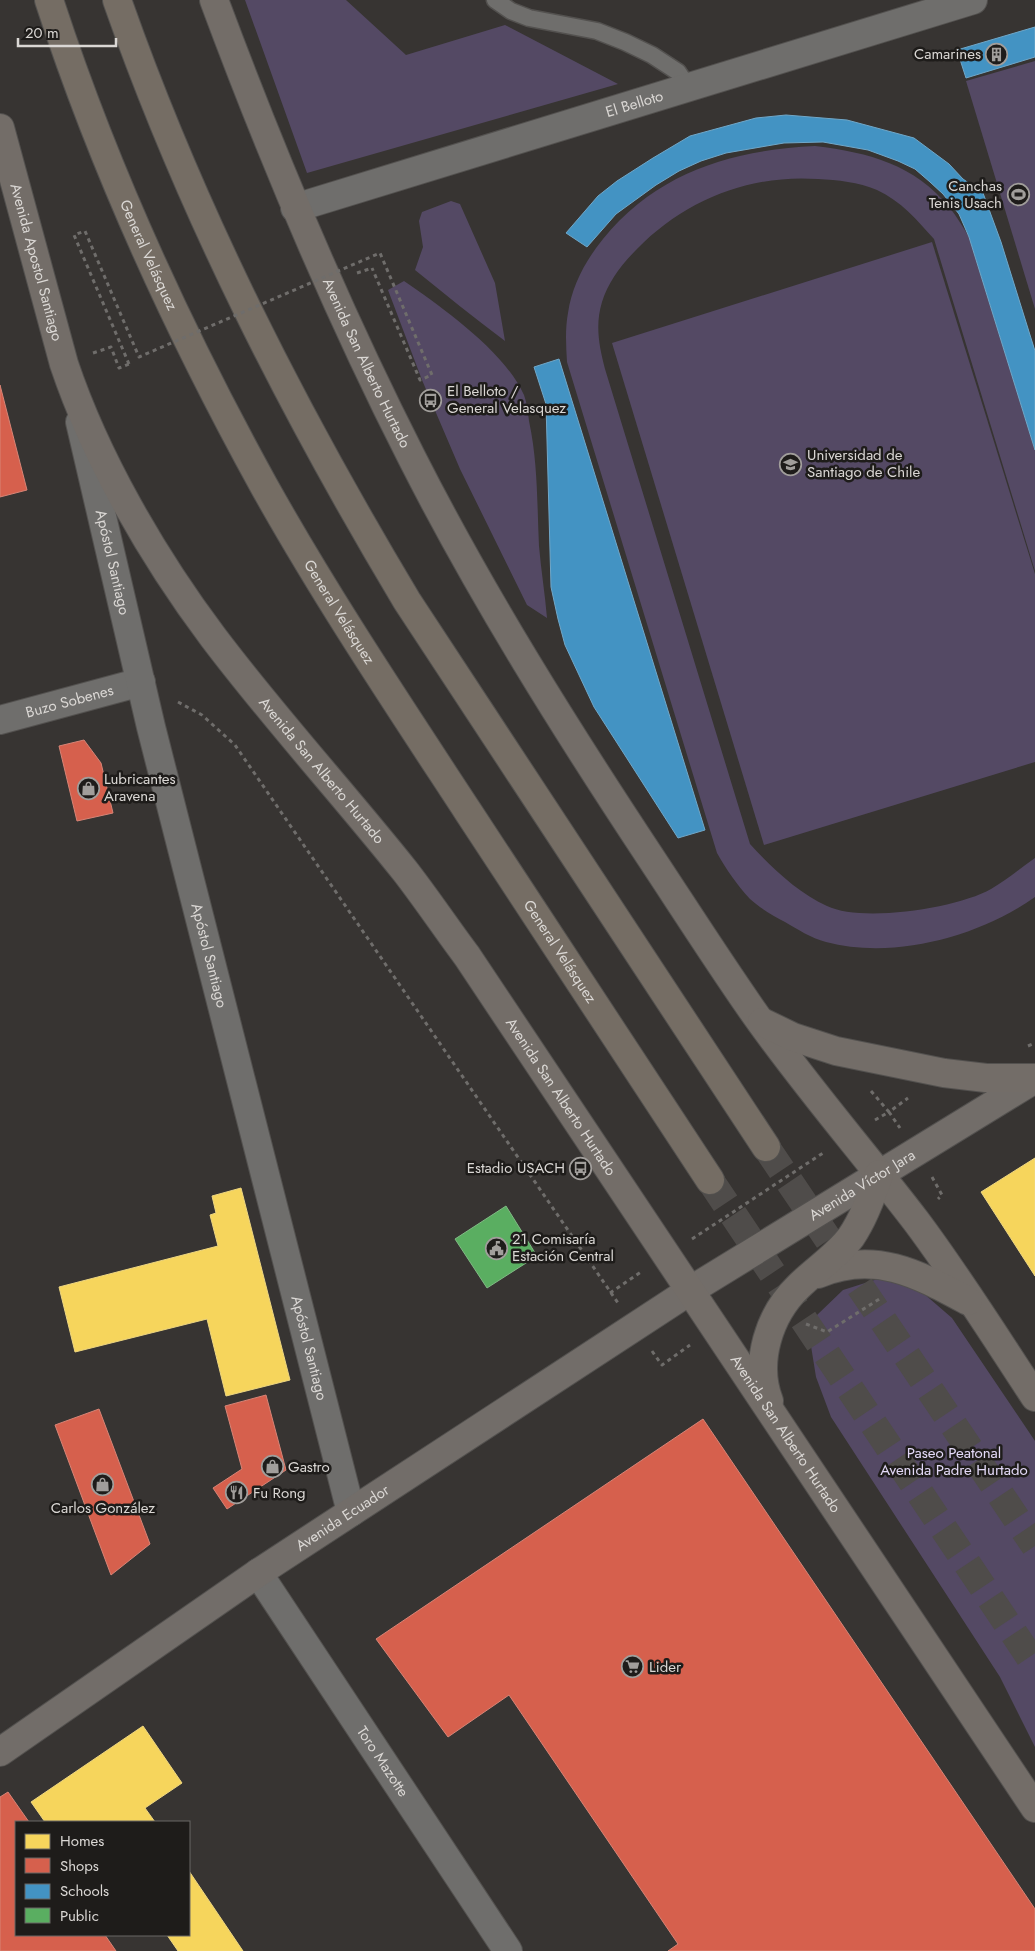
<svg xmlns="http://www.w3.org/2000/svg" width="1035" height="1951" font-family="Jost,sans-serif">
  <rect width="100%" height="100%" fill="#373432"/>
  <g fill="#544964">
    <path d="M245 0H346L406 55 505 25 618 84 307 173Z"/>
    <path d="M1035 61V309L966 81Z"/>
    <path d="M815 146C870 153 914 164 950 208 957 217 963 227 969 237L1035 450V571L934 239C917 220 901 201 877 190 858 182 838 180 818 179 750 174 685 200 637 249 622 264 608 282 602 302 595 325 599 346 605 369L750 844C772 868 797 892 827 906 862 923 958 908 991 889 1006 880 1021 868 1035 858V897C979 937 893 960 826 942 811 938 797 929 785 922 773 916 760 908 750 899 737 885 726 869 717 853L567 362C566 346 565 329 568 313 572 285 586 260 603 239 657 172 733 150 815 146Z"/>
    <path d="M451 201 460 204 495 283 505 341C474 318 445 294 415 270L423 247 419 221 422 212Z"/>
    <path d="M932 242 1035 574V762L764 845 612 343Z"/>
    <path d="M404 281C443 308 504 351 524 395 527 403 528 413 529 421 538 463 537 504 539 546 541 570 545 594 547 618L527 605 460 469 422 380 388 290Z"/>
    <path d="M884 1277 915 1286 952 1318 1035 1441V1747L1000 1677 831 1417 816 1377 811 1346 817 1315 843 1290Z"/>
  </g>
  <g fill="#f6d55c" stroke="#eed680">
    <path d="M1035 1158V1276L981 1192Z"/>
    <path d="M241 1188 290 1380 226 1396 207 1319 75 1352 59 1287 218 1246 210 1215 216 1213 212 1196Z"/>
    <path d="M143 1726 182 1783 145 1808 155 1822H45L31 1802Z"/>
    <path d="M189 1871 243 1951H178L167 1935H189Z"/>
  </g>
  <g fill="#d6604d" stroke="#d78476">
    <path d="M0 385 27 490 0 497Z"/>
    <path d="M84 740 101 763 113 813 77 821 59 746Z"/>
    <path d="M266 1395 286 1470 227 1509 213 1488 242 1469 225 1406Z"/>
    <path d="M99 1409 150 1544 111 1575 55 1425Z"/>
    <path d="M703 1419 1035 1909V1951H668L678 1944 509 1695 448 1737 376 1639Z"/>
    <path d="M8 1792 29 1822H16V1935H105L116 1951H0V1797Z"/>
  </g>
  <g fill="#4393c3" stroke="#70a7c8">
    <path d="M1035 27V57L966 78 957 50Z"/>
    <path d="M786 115 847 120 914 138 949 164 963 179 983 193 1001 242 1035 351V450L969 237 959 214 943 194 930 182 915 169 898 161 868 150 823 142 784 143 726 153 701 161 679 171 656 185 616 214 587 247 566 233 598 196 617 181 653 158 690 136 756 118Z"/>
    <path d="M559 359 705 830 678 838 594 707 565 645 558 619 551 587 546 404 534 367Z"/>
  </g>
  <path fill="#5aae61" stroke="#80ba84" d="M506 1206 537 1256 487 1288 455 1239Z"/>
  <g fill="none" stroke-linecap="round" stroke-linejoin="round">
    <g stroke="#4f4c4a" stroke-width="28" stroke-dasharray="28 14" stroke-linecap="butt">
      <path d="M766 1147 1035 1546"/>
      <path d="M710 1180 1035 1665"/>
    </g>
    <defs>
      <path id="service" d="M495 0 511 11 529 18 597 31 625 42 652 55 678 72 688 87"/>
      <g id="minor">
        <path id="s1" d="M295 208 973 0"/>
        <path id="s2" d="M0 720 141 682"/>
      </g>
      <g id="tertiary">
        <path id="s3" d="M80 422 151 727 351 1512"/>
        <path id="s4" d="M258 1573 508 1951"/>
      </g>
      <g id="secondary">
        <path id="s5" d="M0 1752 258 1573 691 1290 1035 1079"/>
      </g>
      <g id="primary">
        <path id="s6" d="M214 0C272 156 336 309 412 458 482 596 565 728 651 858 684 908 716 958 750 1007 802 1082 861 1149 916 1221 958 1277 996 1338 1035 1397"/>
        <path id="s7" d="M0 128 64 364C96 459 153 557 213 637 274 718 342 792 405 871 426 898 446 928 467 956L1035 1808"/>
        <path d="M762 1022 793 1037 836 1051 944 1073 986 1078H1035"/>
        <path d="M818 1274C875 1250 918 1274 968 1301"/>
        <path d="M769 1401C754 1362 769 1315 798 1287 815 1270 836 1257 851 1237 864 1218 872 1196 879 1174"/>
      </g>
      <g id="motorway">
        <path id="s8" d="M49 0C104 169 178 330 264 486 326 597 397 703 467 810 548 933 629 1057 710 1180"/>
        <path d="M117 0C191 211 292 409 407 601L766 1147"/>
      </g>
    </defs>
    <use href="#service" stroke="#53514f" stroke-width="19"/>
    <use href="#minor" stroke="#53514f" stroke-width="30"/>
    <use href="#tertiary" stroke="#53514f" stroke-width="30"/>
    <use href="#secondary" stroke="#53514f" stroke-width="30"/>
    <use href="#primary" stroke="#53514f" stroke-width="30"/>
    <use href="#motorway" stroke="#53514f" stroke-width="30"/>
    <g stroke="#6f6d6b" stroke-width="3" stroke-dasharray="4 4" stroke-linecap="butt">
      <path d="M357 273 372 268"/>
      <path d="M93 353 111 347 119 368 129 364"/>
      <path d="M178 702 202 715 235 745 618 1303"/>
      <path d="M1028 1046 1035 1043"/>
      <path d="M871 1091 889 1112 908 1098"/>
      <path d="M875 1120 889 1112 900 1128"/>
      <path d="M932 1177 942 1195 938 1199"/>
      <path d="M692 1239 823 1153"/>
      <path d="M610 1293 641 1272"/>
      <path d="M806 1324 827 1332 881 1298"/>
      <path d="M652 1351 662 1365 690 1345"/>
    </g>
    <use href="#service" stroke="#6f6e6c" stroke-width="16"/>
    <use href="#minor" stroke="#6f6e6c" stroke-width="28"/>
    <use href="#tertiary" stroke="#6f6e6c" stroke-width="28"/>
    <use href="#secondary" stroke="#726d69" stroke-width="28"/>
    <use href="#primary" stroke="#736d68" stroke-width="28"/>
    <use href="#motorway" stroke="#756d64" stroke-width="28"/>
    <path stroke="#6f6d6b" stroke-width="3" stroke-dasharray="4 4" stroke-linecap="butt" d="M129 364 74 235 85 231 139 357 380 253 432 375 420 380 372 268"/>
  </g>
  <defs>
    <symbol id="building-ring" viewBox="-11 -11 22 22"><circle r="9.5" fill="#1e1c1a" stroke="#a19e9b" stroke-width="1.5"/><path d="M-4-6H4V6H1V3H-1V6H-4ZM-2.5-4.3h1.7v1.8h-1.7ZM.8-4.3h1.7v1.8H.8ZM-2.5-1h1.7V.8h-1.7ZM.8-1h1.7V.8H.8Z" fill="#a19e9b"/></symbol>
    <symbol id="stadium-ring" viewBox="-11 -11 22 22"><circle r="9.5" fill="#1e1c1a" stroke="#a19e9b" stroke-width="1.5"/><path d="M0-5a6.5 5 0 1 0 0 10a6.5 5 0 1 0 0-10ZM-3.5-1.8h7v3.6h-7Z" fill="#a19e9b"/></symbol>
    <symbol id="bus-ring" viewBox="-11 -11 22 22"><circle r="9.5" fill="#1e1c1a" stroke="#a19e9b" stroke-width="1.5"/><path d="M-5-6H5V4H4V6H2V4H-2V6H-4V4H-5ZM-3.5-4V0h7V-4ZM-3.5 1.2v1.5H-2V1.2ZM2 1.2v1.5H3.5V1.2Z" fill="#a19e9b"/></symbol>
    <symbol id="university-ring" viewBox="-11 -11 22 22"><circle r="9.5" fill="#1e1c1a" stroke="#a19e9b" stroke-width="1.5"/><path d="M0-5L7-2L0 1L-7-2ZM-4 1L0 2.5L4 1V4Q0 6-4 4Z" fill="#a19e9b"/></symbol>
    <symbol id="shop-ring" viewBox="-11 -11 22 22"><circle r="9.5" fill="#1e1c1a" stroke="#a19e9b" stroke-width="1.5"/><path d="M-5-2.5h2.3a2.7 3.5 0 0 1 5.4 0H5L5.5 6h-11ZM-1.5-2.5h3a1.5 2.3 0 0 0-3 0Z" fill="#a19e9b"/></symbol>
    <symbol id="civic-ring" viewBox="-11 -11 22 22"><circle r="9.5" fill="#1e1c1a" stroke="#a19e9b" stroke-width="1.5"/><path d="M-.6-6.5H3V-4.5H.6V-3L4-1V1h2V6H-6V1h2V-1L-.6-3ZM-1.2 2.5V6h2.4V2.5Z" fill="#a19e9b"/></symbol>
    <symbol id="restaurant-ring" viewBox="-11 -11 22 22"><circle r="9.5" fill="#1e1c1a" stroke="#a19e9b" stroke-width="1.5"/><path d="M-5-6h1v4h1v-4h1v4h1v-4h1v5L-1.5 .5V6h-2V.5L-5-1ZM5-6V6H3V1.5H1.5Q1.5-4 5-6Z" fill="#a19e9b"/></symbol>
    <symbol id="supermarket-ring" viewBox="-11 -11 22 22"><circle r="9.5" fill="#1e1c1a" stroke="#a19e9b" stroke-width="1.5"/><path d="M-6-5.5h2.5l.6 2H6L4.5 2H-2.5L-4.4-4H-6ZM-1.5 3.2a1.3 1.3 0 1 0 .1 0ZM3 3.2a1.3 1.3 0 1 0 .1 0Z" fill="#a19e9b"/></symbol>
  </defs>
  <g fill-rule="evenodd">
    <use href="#building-ring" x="984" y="42" width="25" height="25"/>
    <use href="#stadium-ring" x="1006" y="182" width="25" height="25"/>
    <use href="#bus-ring" x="418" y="388" width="25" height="25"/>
    <use href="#university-ring" x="778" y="452" width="25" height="25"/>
    <use href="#shop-ring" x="76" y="776" width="25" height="25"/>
    <use href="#bus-ring" x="568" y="1156" width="25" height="25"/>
    <use href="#civic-ring" x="484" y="1236" width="25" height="25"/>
    <use href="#shop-ring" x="260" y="1454" width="25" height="25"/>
    <use href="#shop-ring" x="90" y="1472" width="25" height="25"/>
    <use href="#restaurant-ring" x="224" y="1480" width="25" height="25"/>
    <use href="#supermarket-ring" x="620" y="1654" width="25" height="25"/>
  </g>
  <g text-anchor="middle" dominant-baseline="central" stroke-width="5" stroke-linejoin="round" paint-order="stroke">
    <g font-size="15" fill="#dad7d4" stroke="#1e1c1a" text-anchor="start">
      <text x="981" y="54" text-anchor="end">Camarines</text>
      <text x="1002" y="186" text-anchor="end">Canchas<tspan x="1002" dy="17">Tenis Usach</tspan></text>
      <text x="447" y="391">El Belloto /<tspan x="447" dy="17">General Velasquez</tspan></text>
      <text x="807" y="455">Universidad de<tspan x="807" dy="17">Santiago de Chile</tspan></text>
      <text x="104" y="779">Lubricantes<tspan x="104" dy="17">Aravena</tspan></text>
      <text x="565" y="1168" text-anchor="end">Estadio USACH</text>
      <text x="512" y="1239">21 Comisaría<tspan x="512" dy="17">Estación Central</tspan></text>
      <text x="288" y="1467">Gastro</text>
      <text x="253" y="1493">Fu Rong</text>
      <text x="103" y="1508" text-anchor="middle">Carlos González</text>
      <text x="649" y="1667">Lider</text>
    </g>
    <g font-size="15" fill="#dad7d4" stroke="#1e1c1a">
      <text stroke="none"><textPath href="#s1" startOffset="355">El Belloto</textPath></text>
      <text stroke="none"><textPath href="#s8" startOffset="274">General Velásquez</textPath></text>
      <text stroke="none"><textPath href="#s7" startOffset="139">Avenida Apostol Santiago</textPath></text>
      <text stroke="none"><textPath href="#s6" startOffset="394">Avenida San Alberto Hurtado</textPath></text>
      <text stroke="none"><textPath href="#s3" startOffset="144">Apóstol Santiago</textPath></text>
      <text stroke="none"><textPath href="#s8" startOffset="679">General Velásquez</textPath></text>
      <text stroke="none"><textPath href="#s2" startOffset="72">Buzo Sobenes</textPath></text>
      <text stroke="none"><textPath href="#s7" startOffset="729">Avenida San Alberto Hurtado</textPath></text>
      <text stroke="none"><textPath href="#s8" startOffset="1084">General Velásquez</textPath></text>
      <text stroke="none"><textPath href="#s3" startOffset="549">Apóstol Santiago</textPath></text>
      <text stroke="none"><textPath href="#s7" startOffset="1134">Avenida San Alberto Hurtado</textPath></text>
      <text stroke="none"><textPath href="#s5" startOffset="1032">Avenida Víctor Jara</textPath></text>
      <text stroke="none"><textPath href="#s3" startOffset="954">Apóstol Santiago</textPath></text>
      <text stroke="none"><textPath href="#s7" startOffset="1539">Avenida San Alberto Hurtado</textPath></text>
      <text stroke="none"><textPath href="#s5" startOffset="415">Avenida Ecuador</textPath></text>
      <text stroke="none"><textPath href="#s4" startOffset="226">Toro Mazotte</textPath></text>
    </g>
    <g font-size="15" fill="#e3d9f7" stroke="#1e1c1a">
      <text x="954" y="1453">Paseo Peatonal<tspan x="954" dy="17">Avenida Padre Hurtado</tspan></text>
    </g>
  </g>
  <rect x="15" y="1821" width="175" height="115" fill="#1e1c1a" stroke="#696764"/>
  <rect x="25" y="1834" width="25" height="15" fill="#f6d55c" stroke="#696764"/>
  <text x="60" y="1846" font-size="15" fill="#dad7d4">Homes</text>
  <rect x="25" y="1858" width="25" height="15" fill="#d6604d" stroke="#696764"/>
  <text x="60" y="1871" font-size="15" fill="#dad7d4">Shops</text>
  <rect x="25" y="1884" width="25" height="15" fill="#4393c3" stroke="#696764"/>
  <text x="60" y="1896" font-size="15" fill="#dad7d4">Schools</text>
  <rect x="25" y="1908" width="25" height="15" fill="#5aae61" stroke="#696764"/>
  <text x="60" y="1921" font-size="15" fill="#dad7d4">Public</text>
  <path d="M18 38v8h98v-8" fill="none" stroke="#dad7d4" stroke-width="2.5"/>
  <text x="25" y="38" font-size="15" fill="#dad7d4" stroke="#1e1c1a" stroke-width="4" paint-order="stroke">20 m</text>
</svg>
